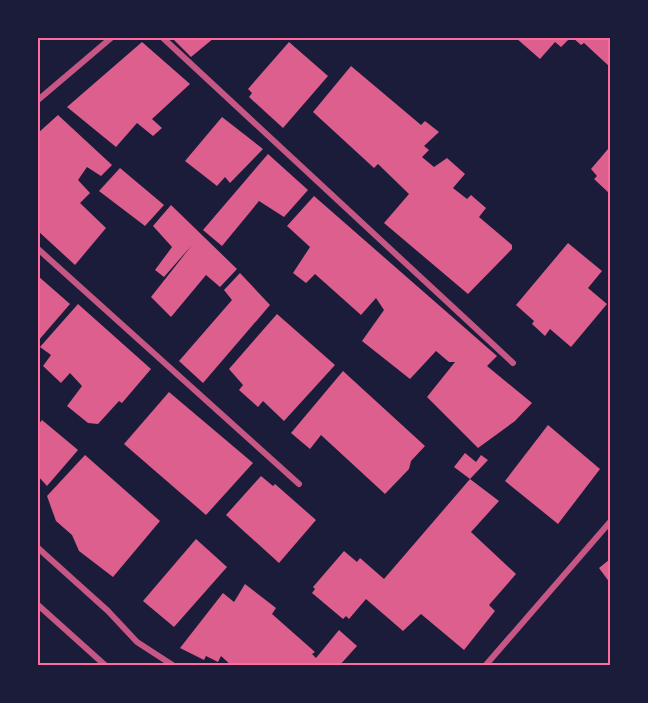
<svg xmlns="http://www.w3.org/2000/svg" width="648" height="703" font-family="'Roboto Serif',serif">
  <rect width="100%" height="100%" fill="#1b1b3a"/>
  <g fill="#dd5f8e">
    <path d="M172 38H214L191 57Z"/>
    <path d="M516 38H570L561 47 555 42 540 59Z"/>
    <path d="M573 38H610V67L584 43 581 45Z"/>
    <path d="M142 42 190 84 152 119 162 128 153 136 137 123 116 147 67 107Z"/>
    <path d="M289 42 328 76 283 128 249 97 252 93 248 89Z"/>
    <path d="M351 66 421 125 425 121 439 132 424 146 429 150 422 157 434 167 447 158 465 174 453 188 467 199 471 195 486 208 479 217 512 245V249L468 294 384 223 409 194 378 164 374 168 313 112Z"/>
    <path d="M58 115 112 165 101 176 87 167 78 180 90 193 80 203 106 228 75 265 38 231V133Z"/>
    <path d="M222 117 263 149 230 183 225 177 217 186 185 161Z"/>
    <path d="M608 149 610 151V194L594 179 597 176 591 169Z"/>
    <path d="M268 154 308 190 284 217 259 201 222 246 203 230Z"/>
    <path d="M120 168 164 205 145 226 99 191Z"/>
    <path d="M314 196 497 356 487 366 532 403 515 421 478 448 427 397 455 362H449L436 351 410 379 362 341 384 310 376 298 361 315 315 274 306 283 293 273 310 247 287 226Z"/>
    <path d="M171 205 237 269 220 287 206 275 171 317 151 297 192 245 164 277 155 270 172 247 153 226Z"/>
    <path d="M568 243 602 271 588 288 607 304 571 347 550 329 545 336 532 324 534 321 516 305Z"/>
    <path d="M240 273 270 305 203 383 179 361 232 300 224 290Z"/>
    <path d="M38 276 70 304 38 341Z"/>
    <path d="M78 304 151 369 122 403 119 401 98 424 88 423 67 406 82 386 70 373 61 383 43 366 51 355 40 347Z"/>
    <path d="M277 314 335 365 284 421 263 401 258 407 239 390 243 385 229 369Z"/>
    <path d="M343 371 425 446 411 461 409 469 385 494 321 435 310 449 291 433Z"/>
    <path d="M169 392 253 463 206 515 124 444Z"/>
    <path d="M42 420 78 450 47 486 38 476V425Z"/>
    <path d="M548 425 600 469 558 524 505 481Z"/>
    <path d="M465 453 476 462 481 455 488 460 470 479 499 501 471 532 516 574 489 605 495 611 464 650 421 614 403 631 366 599 349 619 346 616 343 619 312 593 315 589 313 587 344 551 357 562 360 558 384 579 470 479 454 467Z"/>
    <path d="M85 455 160 521 113 577 79 551 72 535 56 521 47 496Z"/>
    <path d="M261 476 273 486 275 484 316 520 279 563 226 515Z"/>
    <path d="M196 539 227 567 174 627 143 601Z"/>
    <path d="M610 559V583L599 568Z"/>
    <path d="M245 584 276 608 272 614 315 652 312 654 316 658 339 630 357 646 339 666H232L221 656 218 662 206 656 204 660 180 648 223 593 234 602Z"/>
  </g>
  <g fill="none" stroke-linecap="round" stroke-linejoin="round">
    <g stroke="#c65784" stroke-width="6">
      <path d="M163 38 513 363"/>
      <path d="M38 100 111 38"/>
      <path d="M38 249 299 484"/>
      <path d="M38 548 108 611 137 642 174 666"/>
      <path d="M38 605 106 666"/>
      <path d="M485 666 610 522"/>
    </g>
  </g>
  <rect width="648" height="703" fill="none" stroke="#1b1b3a" stroke-width="78"/>
  <rect x="39" y="39" width="570" height="625" fill="none" stroke="#ff6b9d" stroke-width="2"/>
</svg>
